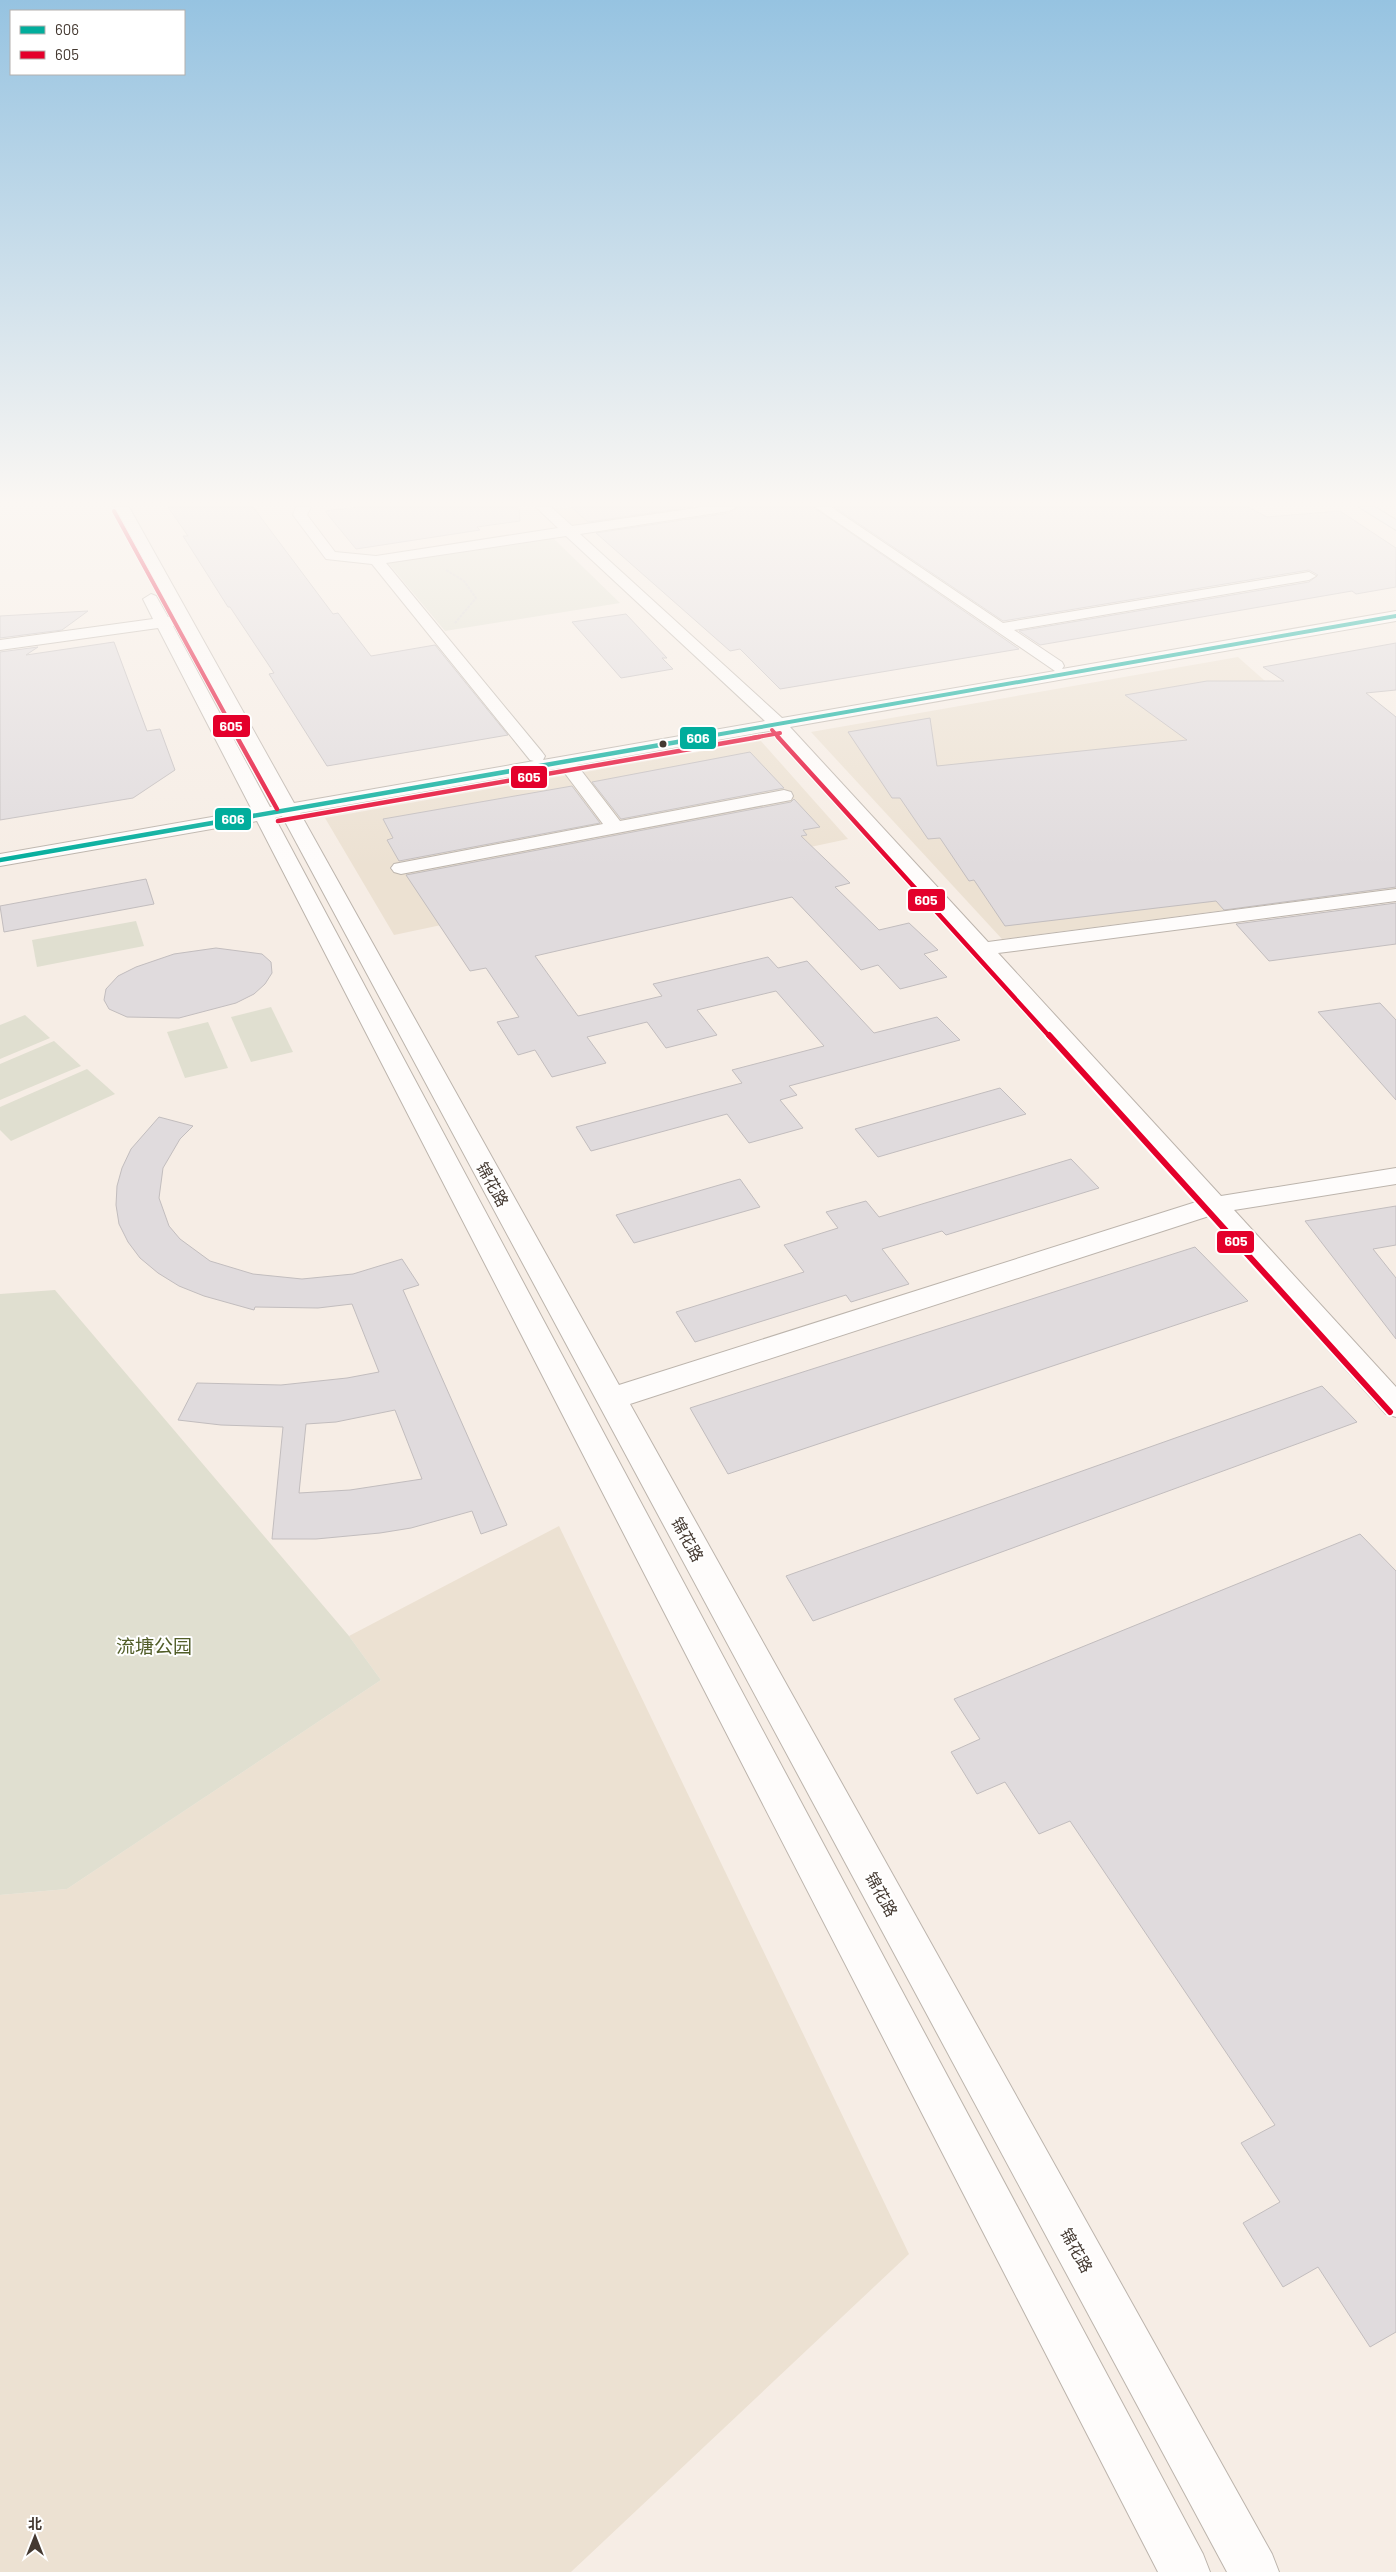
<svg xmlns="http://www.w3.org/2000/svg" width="1396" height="2572" font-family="Barlow,'Noto Sans SC',sans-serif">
  <rect width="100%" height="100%" fill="#f6ede5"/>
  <g fill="#ece1d2">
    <path d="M553 507H708L575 527Z"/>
    <path d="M1238 657 1396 798V888L1002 939 811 732Z"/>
    <path d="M761 741 848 839 394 935 325 818Z"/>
    <path d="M559 1526 909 2254 571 2572H0V1895L67 1889 381 1680 349 1636Z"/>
  </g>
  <g fill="#e0dfd0">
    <path d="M553 538 620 603 445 631 388 563Z"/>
    <path d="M136 921 144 946 37 967 32 940Z"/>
    <path d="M271 1007 293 1052 251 1062 231 1017Z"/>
    <path d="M25 1015 50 1038 0 1059V1025Z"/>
    <path d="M208 1022 228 1068 185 1078 167 1032Z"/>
    <path d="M54 1041 81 1066 0 1100V1064Z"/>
    <path d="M87 1069 115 1094 11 1141 0 1130V1107Z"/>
    <path d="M55 1290 349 1636 381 1680 67 1889 0 1895V1294Z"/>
  </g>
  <g fill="#e0dbdd" stroke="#c2bdbe" fill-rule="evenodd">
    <path d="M168 507H253L333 614 338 613 371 656 435 645 508 735 327 766 269 674 274 673 230 607H228L183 536H188Z"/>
    <path d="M358 507H519L520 521 477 527 480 530 356 549 325 511Z"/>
    <path d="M571 507H692L588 522Z"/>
    <path d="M738 507H813L1019 649 780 689 740 649 730 651 596 533 729 513Z"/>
    <path d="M834 507H1248L1267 517 1340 511 1396 548V587L1356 594 1352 591 1040 645 1019 631 1309 582 1318 575 1309 570 1003 621Z"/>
    <path d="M88 611 62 630 0 638V616Z"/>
    <path d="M626 614 667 658H662L673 669 621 678 572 622Z"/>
    <path d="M114 642 147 731 160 729 175 770 133 798 0 820V652L38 647 26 655Z"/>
    <path d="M1396 643V690L1366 693 1396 717V887L1224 910 1216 901 1005 926 974 880 969 881 940 838 928 839 900 798H892L848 732 930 718 937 766 1187 740 1125 695 1207 681H1284L1263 667Z"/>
    <path d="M750 752 784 788 621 819 592 782Z"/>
    <path d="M572 786 600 823 399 861 387 840 393 838 383 819Z"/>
    <path d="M794 799 820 827 803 830 807 835 801 836 850 883 835 887 879 930 909 923 938 950 924 954 947 977 900 989 878 965 861 970 792 897 535 956 578 1016 662 996 653 984 768 957 778 968 807 961 874 1033 937 1017 960 1040 789 1086 797 1095 780 1100 803 1128 749 1143 727 1114 591 1151 576 1127 742 1083 732 1070 824 1046 776 991 697 1010 717 1035 666 1048 647 1022 587 1037 606 1063 552 1077 535 1050 518 1055 497 1022 519 1017 486 968 470 971 406 875 791 802Z"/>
    <path d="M146 879 154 904 4 932 0 906Z"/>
    <path d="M1396 903V944L1269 961 1236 924Z"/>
    <path d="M216 948 262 954 271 962 272 973 265 984 254 994 236 1003 179 1018 127 1017 109 1009 104 1000 106 989 118 976 136 967 174 954Z"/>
    <path d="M1380 1003 1396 1020V1100L1318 1012Z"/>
    <path d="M1000 1088 1026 1114 878 1157 855 1129Z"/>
    <path d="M159 1117 193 1126 180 1139 163 1168 159 1198 169 1226 180 1239 210 1261 253 1274 302 1279 353 1274 402 1259 419 1285 403 1290 507 1525 481 1534 472 1511 411 1528 380 1533 316 1539H272L283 1427 221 1425 178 1420 197 1383 281 1385 347 1378 379 1372 352 1304 318 1308 255 1307 254 1310 204 1296 179 1286 158 1273 140 1258 128 1242 119 1224 116 1205 117 1186 122 1168 131 1149ZM395 1410 422 1479 350 1490 299 1493 306 1424 336 1422Z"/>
    <path d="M1071 1159 1099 1188 946 1235 942 1231 882 1249 909 1284 851 1302 846 1295 695 1342 676 1312 804 1272 784 1245 838 1228 826 1212 866 1201 879 1217Z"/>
    <path d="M740 1179 760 1207 634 1243 616 1215Z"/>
    <path d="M1396 1206V1245L1373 1249 1396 1278V1339L1305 1221Z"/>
    <path d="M1195 1247 1248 1301 728 1474 690 1408Z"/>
    <path d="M1322 1386 1357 1422 813 1621 786 1576Z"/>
    <path d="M1360 1534 1396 1571V2332L1370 2347 1318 2267 1283 2287 1243 2223 1280 2202 1241 2143 1275 2125 1070 1821 1039 1834 1005 1782 977 1794 951 1752 980 1739 954 1699Z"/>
  </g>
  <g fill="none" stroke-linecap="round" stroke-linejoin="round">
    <defs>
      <path id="minor" d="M115 507H129L294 803 534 761 530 760 372 564 326 559 293 515 296 507H311L307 515 335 552 376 556 558 528 536 507H551L572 526 703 507H736L729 511 580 534 782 718 1055 671 815 507H831L1003 623 1309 572 1316 576 1309 580 1014 630 1062 662 1064 666 1062 669 1396 611V621L790 727 988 942 1396 889V901L998 953 1221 1196 1396 1168V1184L1234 1210 1396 1387V1417L1386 1414 1209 1216 630 1404 1272 2554 1279 2572H1227L282 816 275 818 1203 2554 1210 2572H1158L257 821 0 866V854L252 810 158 628 0 650V640L153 619 143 599 151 594 156 596 168 617 174 616ZM566 536 765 721 543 760 545 756 542 752 386 563ZM179 625 276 806 270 807 173 626ZM774 730 1196 1202 619 1385 300 813 561 768 603 824 394 864 391 868 394 872 401 874 791 800 793 796 791 792 784 790 620 821 577 765Z"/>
      <path id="major" d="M1359 507H1375L1396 520V530Z"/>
    </defs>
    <use href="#minor" stroke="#bcb4ac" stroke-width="2"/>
    <use href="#major" stroke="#b4b8ba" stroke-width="2"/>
    <path stroke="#d7d4d2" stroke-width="2" stroke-dasharray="3 1" stroke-linecap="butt" d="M446 570 464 581 476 598 455 623"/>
    <use href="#minor" fill="#fefcfb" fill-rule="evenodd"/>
    <use href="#major" fill="#eaeef1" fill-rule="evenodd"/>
    <defs>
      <path id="bus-1-far1" d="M698 738 1396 616"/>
      <path id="bus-1" d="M0 860 706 737"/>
      <g id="bus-2-far2">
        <path d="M114 511 238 738"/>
        <path d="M772 730 779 738"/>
        <path d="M752 738 780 733"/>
      </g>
      <g id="bus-2-far1">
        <path d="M237 737 277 809"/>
        <path d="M778 737 1050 1037"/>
        <path d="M278 821 759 737"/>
      </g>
      <path id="bus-2" d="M1049 1035 1390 1412"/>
    </defs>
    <use href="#bus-1-far1" stroke="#fff" stroke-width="5.5"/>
    <use href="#bus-1" stroke="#fff" stroke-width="7"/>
    <use href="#bus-2-far2" stroke="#fff" stroke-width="5.5"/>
    <use href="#bus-2-far1" stroke="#fff" stroke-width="7"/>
    <use href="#bus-2" stroke="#fff" stroke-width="10"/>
    <use href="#bus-1-far1" stroke="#01ad9c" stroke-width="4"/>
    <use href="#bus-1" stroke="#01ad9c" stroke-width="4.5"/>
    <use href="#bus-2-far2" stroke="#e4002b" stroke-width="4"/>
    <use href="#bus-2-far1" stroke="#e4002b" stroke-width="4.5"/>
    <use href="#bus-2" stroke="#e4002b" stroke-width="6"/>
  </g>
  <linearGradient id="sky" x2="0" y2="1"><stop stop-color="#96c3e1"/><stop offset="0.58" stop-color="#fbf7f3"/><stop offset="1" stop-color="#fbf7f3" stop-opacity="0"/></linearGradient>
  <rect width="1396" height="867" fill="url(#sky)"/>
  <circle fill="#443931" stroke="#fff" stroke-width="2" cx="663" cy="744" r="4.5"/>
  <g text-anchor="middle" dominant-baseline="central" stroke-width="4" stroke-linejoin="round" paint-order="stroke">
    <g font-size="16" fill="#443931" stroke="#fff">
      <text transform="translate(493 1184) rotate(61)">锦花路</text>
      <text transform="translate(688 1539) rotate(61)">锦花路</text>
      <text transform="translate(882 1894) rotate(61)">锦花路</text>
      <text transform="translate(1077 2250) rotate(61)">锦花路</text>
    </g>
    <g font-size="19" fill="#515d28" stroke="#fff">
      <text x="154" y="1645">流塘公园</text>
    </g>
  </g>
  <g stroke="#fff" stroke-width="2">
    <rect x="212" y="714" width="39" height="24" rx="5" fill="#e4002b"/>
    <rect x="679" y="726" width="38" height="24" rx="5" fill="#01ad9c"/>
    <rect x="510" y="765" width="38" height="24" rx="5" fill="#e4002b"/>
    <rect x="214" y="807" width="38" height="24" rx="5" fill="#01ad9c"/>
    <rect x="907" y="888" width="39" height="24" rx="5" fill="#e4002b"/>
    <rect x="1216" y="1230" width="39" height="24" rx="5" fill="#e4002b"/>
  </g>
  <g font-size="14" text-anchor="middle" font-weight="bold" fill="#fff">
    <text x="231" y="731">605</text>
    <text x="698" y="743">606</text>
    <text x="529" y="782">605</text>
    <text x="233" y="824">606</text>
    <text x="926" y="905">605</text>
    <text x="1236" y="1246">605</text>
  </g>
  <rect x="10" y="10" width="175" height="65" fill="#ffffff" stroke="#b4b0ad"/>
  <rect x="20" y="26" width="25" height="8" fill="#01ad9c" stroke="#b4b0ad"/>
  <text x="55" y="35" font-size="15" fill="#443931">606</text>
  <rect x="20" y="51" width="25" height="8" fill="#e4002b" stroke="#b4b0ad"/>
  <text x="55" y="60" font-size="15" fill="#443931">605</text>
  <g transform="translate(35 2537)" stroke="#ffffff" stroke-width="4" paint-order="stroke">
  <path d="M0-4L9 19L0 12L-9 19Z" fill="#443931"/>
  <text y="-8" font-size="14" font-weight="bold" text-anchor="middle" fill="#443931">北</text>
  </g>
</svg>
